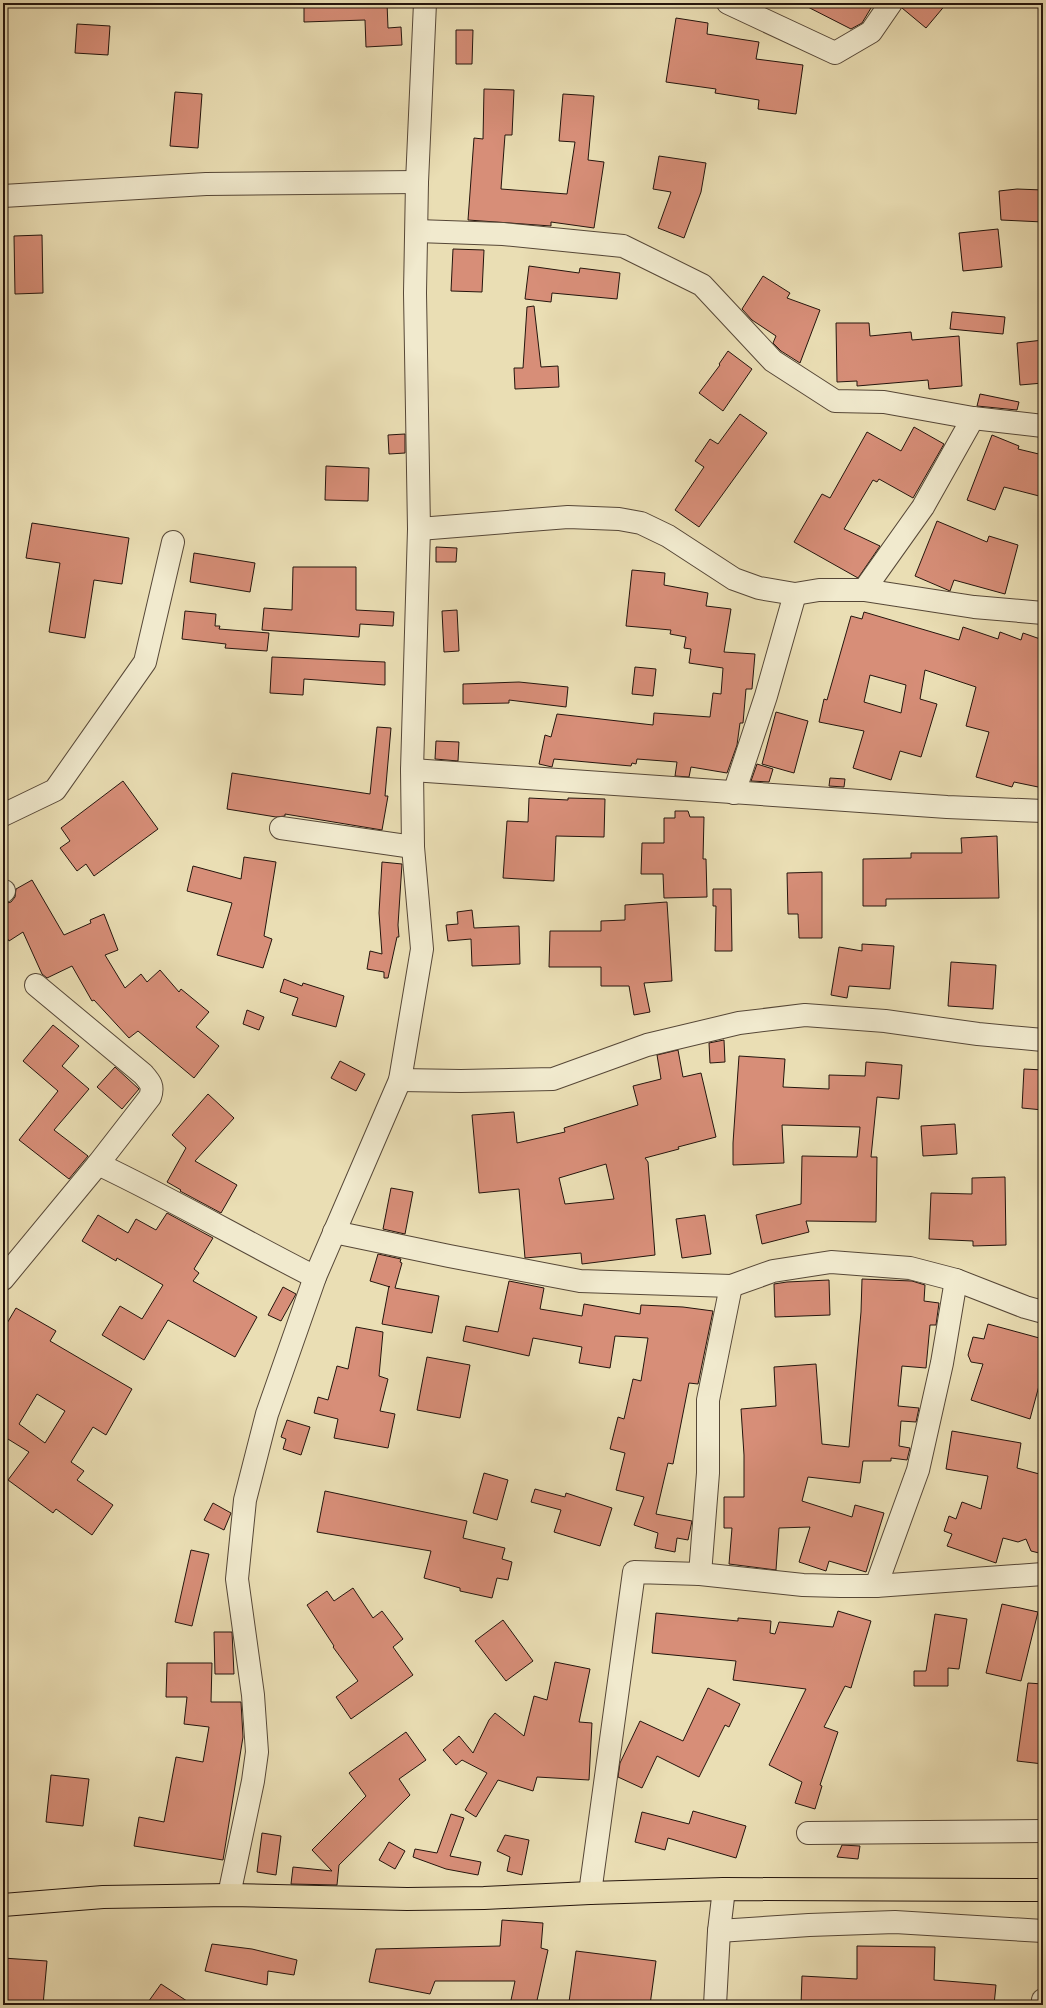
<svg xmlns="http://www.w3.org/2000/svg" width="1046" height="2008" font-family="'IM FELL Great Primer',serif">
  <rect width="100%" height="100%" fill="#eadeb4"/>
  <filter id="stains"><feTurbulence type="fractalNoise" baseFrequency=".005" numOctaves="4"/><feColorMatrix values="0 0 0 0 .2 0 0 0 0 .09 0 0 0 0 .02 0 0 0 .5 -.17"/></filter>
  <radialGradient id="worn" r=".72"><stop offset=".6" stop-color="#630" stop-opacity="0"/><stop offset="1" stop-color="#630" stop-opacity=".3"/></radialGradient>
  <g fill="#d78e78" stroke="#25150d" fill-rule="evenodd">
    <path d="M304 3H387L388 28 401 27 402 45 366 47 365 20 304 22Z"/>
    <path d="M800 3H874L862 23 851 29Z"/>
    <path d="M903 3H947L926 28 902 8Z"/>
    <path d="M676 18 708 23 707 34 759 42 756 59 803 65 796 114 758 109 759 100 715 93 716 89 666 82Z"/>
    <path d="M77 24 110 26 108 55 75 53Z"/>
    <path d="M456 30H473L472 64H456Z"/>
    <path d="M484 89 514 90 512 135H505L501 189 567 194 575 142 559 141 563 94 594 96 588 160 604 162 594 228 551 222V226L468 220 474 138 483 139Z"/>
    <path d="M175 92 202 94 198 148 170 146Z"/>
    <path d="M659 156 706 163 701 192 684 238 658 228 671 192 653 189Z"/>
    <path d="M1017 189 1043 190V222L1001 220 999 191Z"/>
    <path d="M998 229 1002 267 963 271 959 233Z"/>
    <path d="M42 235 43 293 15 294 14 236Z"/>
    <path d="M453 249 484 250 482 292 451 291Z"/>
    <path d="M529 266 579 273 580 268 620 273 617 299 552 293 551 302 525 299Z"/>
    <path d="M763 276 790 293 787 298 820 310 800 363 781 351 773 343 776 336 752 320 742 309Z"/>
    <path d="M534 306 541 367 558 366 559 387 515 389 514 368H523L527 307Z"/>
    <path d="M952 312 1005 317 1003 334 950 329Z"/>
    <path d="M836 323H869L870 336 911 332 912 340 959 336 962 386 929 389 928 380 857 386V381L837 382Z"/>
    <path d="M1043 340V383L1020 385 1017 343Z"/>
    <path d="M728 351 752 369 723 411 699 393 720 365 719 364Z"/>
    <path d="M980 394 1019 402 1017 410 977 406Z"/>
    <path d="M740 414 767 433 699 527 675 510 704 467 695 461 710 439 718 444Z"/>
    <path d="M914 427 944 444 913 498 879 479 877 482 873 480 844 529 880 546 858 578 794 542 822 494 830 498 867 432 901 451Z"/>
    <path d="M405 434V453L389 454 388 435Z"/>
    <path d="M992 435 1019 446 1018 449 1043 455V497L1004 487 995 510 967 500Z"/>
    <path d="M326 466 369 468 368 501 325 500Z"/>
    <path d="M937 521 987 542 989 536 1018 545 1005 594 954 580 950 591 915 576Z"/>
    <path d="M32 523 129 538 122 584 94 580 85 638 49 632 60 563 26 558Z"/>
    <path d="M436 547 457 548 456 562H436Z"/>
    <path d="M194 553 255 563 250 592 190 582Z"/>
    <path d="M293 567H356V610L394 612 393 626 360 624 359 637 262 630 264 608 292 610Z"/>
    <path d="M632 570 665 573 664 585 708 593 706 606 731 609 724 652 755 654 752 689H746L743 723H740L737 745 727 773 691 767 689 777 675 776 677 762 637 759 636 764 632 763 631 766 554 759 552 767 539 764 545 735 551 737 557 714 653 725 654 713 710 717 713 693 721 694 723 668 689 663 691 649 684 648 686 637 670 634 671 630 626 626Z"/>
    <path d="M457 610 459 651 444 652 442 611Z"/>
    <path d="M185 611 216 614 215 626H220L219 629 269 633 267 651 225 648 226 644 182 639Z"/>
    <path d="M864 612 959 640 963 627 998 639 1000 632 1021 640 1023 633 1043 640V788L1014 782 1012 787 976 777 989 732 966 726 976 687 925 670 920 699 937 704 921 757 900 751 891 780 853 768 864 731 819 722 824 699 827 700 851 616 862 619ZM870 675 906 685 901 713 864 702Z"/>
    <path d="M272 657 385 662V685L304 679 303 695 270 693Z"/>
    <path d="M635 667 656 669 653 696 632 694Z"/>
    <path d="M519 682 568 687 566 707 509 700V703L463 704V684Z"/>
    <path d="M776 712 808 721 794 773 762 764Z"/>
    <path d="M377 727 391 728 385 796H388L382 830 285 814V816L276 817 227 809 232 773 370 794Z"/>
    <path d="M436 741 459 742 458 761 435 759Z"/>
    <path d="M757 764 773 769 769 782 751 781Z"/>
    <path d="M830 778 845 779 844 787 829 786Z"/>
    <path d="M123 781 158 829 94 876 86 864 77 871 60 848 70 841 61 828Z"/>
    <path d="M529 798 568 800V798L605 799 604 837 556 836 554 881 503 878 507 821 528 822Z"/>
    <path d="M675 811H688L690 817H704L703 859H706L707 897 664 898 663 874H641L642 843H664V818H675Z"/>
    <path d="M997 836 999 898 886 899V906H863V859L911 858V853H962L961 838Z"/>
    <path d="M244 857 276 862 264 936 272 939 263 968 217 955 232 903 187 891 193 866 241 879Z"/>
    <path d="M382 862 402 864 398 925 399 937H397L388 978H384V972L367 969 370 951 382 954 379 913Z"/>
    <path d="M822 872V938H799L798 914H788L787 873Z"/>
    <path d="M32 880 64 935 91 923 90 920 104 914 118 950 105 955 125 988 141 974 147 982 160 970 179 992 181 989 209 1012 196 1027 219 1046 194 1078 138 1031 129 1038 94 1000 92 1001 72 966 47 978 42 974 23 932 9 941 3 931V904L11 902 15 897 16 889Z"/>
    <path d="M713 889H731L732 951H715L716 906H713Z"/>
    <path d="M667 902 672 981 644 983 650 1012 634 1015 629 986H601V967H549L550 931H601V921L625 920V905Z"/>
    <path d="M472 910 474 928 519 926 520 964 472 966 471 939 448 941 446 925 458 924 457 912Z"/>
    <path d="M862 944 894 946 890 989 849 986 847 998 831 995 839 947 862 951Z"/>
    <path d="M951 962 996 965 993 1009 948 1006Z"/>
    <path d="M284 979 302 986 303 983 344 996 336 1027 292 1015 298 998 280 992Z"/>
    <path d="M247 1010 264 1017 259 1030 243 1024Z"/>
    <path d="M53 1025 79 1046 62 1066 89 1089 54 1130 88 1156 69 1179 19 1140 58 1091 23 1061Z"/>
    <path d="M724 1040 725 1062 710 1063 709 1043Z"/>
    <path d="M678 1050 683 1077 701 1073 716 1137 678 1147 679 1149 645 1158 648 1162 655 1255 582 1264 581 1253 525 1258 519 1189 479 1193 472 1115 514 1112 517 1143 565 1132 564 1128 638 1105 633 1086 661 1079 657 1055ZM606 1164 614 1199 565 1204 559 1178Z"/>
    <path d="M739 1056 785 1059 783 1087 829 1089V1075L865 1076 866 1062 902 1065 899 1099 877 1097 871 1157H877L876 1222 806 1221 809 1232 762 1244 756 1215 801 1204 802 1156 857 1157 860 1127 782 1125 784 1163 733 1165V1143Z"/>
    <path d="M340 1061 365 1074 356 1091 331 1078Z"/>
    <path d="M115 1067 139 1089 122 1109 97 1087Z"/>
    <path d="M1024 1069 1043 1070V1110L1022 1108Z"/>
    <path d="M208 1094 234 1118 195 1161 237 1185 221 1213 180 1191 181 1190 167 1182 186 1148 172 1135Z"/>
    <path d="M955 1124 957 1154 923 1156 921 1126Z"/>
    <path d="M1005 1177 1006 1245 973 1246V1241L929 1239 931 1193 972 1194V1178Z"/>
    <path d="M391 1188 413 1192 405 1234 383 1229Z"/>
    <path d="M167 1213 213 1238 194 1269 199 1273 193 1281 257 1317 235 1357 168 1320 144 1360 102 1335 120 1306 142 1319 163 1285 117 1258 116 1261 82 1241 98 1215 128 1233 136 1219 156 1230Z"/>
    <path d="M705 1215 711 1254 682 1258 676 1219Z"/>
    <path d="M378 1254 401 1259 400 1262 402 1263 395 1288 439 1296 432 1333 382 1324 389 1286 390 1287 370 1281Z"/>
    <path d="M862 1279 912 1281 925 1285 924 1301 939 1303 936 1325H930L926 1368 902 1366 898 1406 919 1408 916 1422 901 1421 899 1446 910 1448 907 1460 891 1458V1461H863L860 1483 808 1477 802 1501 852 1517 855 1505 884 1513 866 1572 829 1561 826 1571 799 1562 810 1527 779 1528 776 1570 729 1564 732 1528H724V1497H744V1455L741 1409 776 1406 774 1367 816 1364 822 1444 849 1447 861 1312Z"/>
    <path d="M829 1280 830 1315 775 1317 774 1284 787 1282Z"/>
    <path d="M509 1281 544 1288 540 1309 582 1316 584 1304 640 1314 641 1305 683 1307 713 1311 698 1384 689 1383 673 1464 668 1463 656 1514 692 1521 688 1540 677 1538 675 1552 655 1548 658 1533 634 1525 644 1497 616 1490 625 1453 610 1449 618 1417 624 1419 633 1379 641 1381 648 1338 615 1336 610 1368 579 1363 582 1347 533 1338 529 1356 463 1341 466 1326 498 1332Z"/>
    <path d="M283 1287 296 1294 281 1321 268 1315Z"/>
    <path d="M16 1308 56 1331 50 1341 132 1389 106 1435 93 1427 71 1462 84 1471 77 1480 113 1505 92 1535 56 1509 53 1513 8 1480 29 1452 3 1436V1330ZM37 1394 65 1411 45 1443 19 1424Z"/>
    <path d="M988 1324 1043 1339V1371L1030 1419 971 1400 983 1364 971 1362 968 1355 973 1337 984 1339Z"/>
    <path d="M356 1327 383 1332 379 1376 388 1379 380 1411 395 1414 388 1448 334 1438 338 1419 314 1413 318 1397 328 1400 337 1366 348 1369Z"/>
    <path d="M427 1357 470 1365 460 1418 417 1410Z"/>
    <path d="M287 1420 310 1427 301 1455 283 1449 286 1439 281 1437Z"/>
    <path d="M952 1431 1021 1443 1017 1468 1043 1475V1554L1031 1551 1026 1539 1018 1542 1003 1538 996 1563 947 1546 952 1534 944 1531 949 1516 956 1519 962 1502 981 1509 988 1476 946 1469Z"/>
    <path d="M484 1473 508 1480 497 1520 473 1513Z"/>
    <path d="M535 1489 565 1497 566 1493 612 1508 600 1546 554 1532 561 1510 531 1502Z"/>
    <path d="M325 1491 467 1521 463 1538 505 1548 502 1559 512 1562 508 1580 497 1578 492 1598 460 1591V1588L424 1578 431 1551 317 1532Z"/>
    <path d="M213 1503 231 1513 224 1530 204 1520Z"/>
    <path d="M191 1550 209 1554 192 1626 175 1622Z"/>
    <path d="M353 1588 373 1618 382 1611 403 1639 393 1647 413 1675 351 1719 336 1697 358 1681 333 1647 334 1646 307 1605 327 1591 334 1601Z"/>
    <path d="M1002 1604 1038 1612 1021 1681 986 1673Z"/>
    <path d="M838 1611 871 1621 851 1688 845 1686 824 1727 838 1732 820 1785 822 1786 815 1809 795 1803 802 1782 769 1765 806 1689 733 1680 736 1661 652 1653 656 1613 738 1621V1618L771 1621 770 1633 775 1634 779 1622 833 1627Z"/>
    <path d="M935 1614 967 1619 959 1669 948 1668V1686H914V1671H926Z"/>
    <path d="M503 1620 533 1661 506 1681 475 1641Z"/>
    <path d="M214 1632H232L234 1674H215Z"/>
    <path d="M555 1662 590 1669 579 1722 592 1723 589 1780 537 1777 533 1791 498 1780 476 1817 465 1810 487 1773 462 1760 456 1765 443 1750 459 1736 473 1753 489 1720 495 1713 524 1736 534 1696 547 1700Z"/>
    <path d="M167 1663H212L211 1702H241L243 1737 223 1860 134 1846 139 1817 164 1822 176 1757 203 1762 209 1727 184 1724 187 1697H166Z"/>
    <path d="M1028 1683 1043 1684V1764L1017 1761Z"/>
    <path d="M708 1688 740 1704 729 1727 725 1725 699 1777 657 1756 642 1788 618 1777 620 1763 640 1721 683 1741Z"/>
    <path d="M406 1732 426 1760 399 1779 410 1795 339 1865 337 1885 291 1884 293 1867 332 1871 312 1850 366 1796 349 1773Z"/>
    <path d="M51 1775 89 1779 83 1826 46 1822Z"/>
    <path d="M693 1811 746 1826 736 1858 668 1838 665 1850 635 1842 642 1812 689 1824Z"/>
    <path d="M451 1814 464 1818 450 1856 481 1862 478 1875 446 1869 413 1857 415 1849 437 1853Z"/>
    <path d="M262 1833 281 1836 276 1875 257 1872Z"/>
    <path d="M505 1835 529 1840 522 1875 507 1871 510 1857 497 1851Z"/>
    <path d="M389 1842 405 1851 395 1869 379 1860Z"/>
    <path d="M842 1845 860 1846 858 1859 837 1857Z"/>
    <path d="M502 1920 543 1923 541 1948 548 1950 536 2005H510L515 1981H435L430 1994 369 1982 376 1949 500 1946Z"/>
    <path d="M212 1944 252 1949 297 1960 294 1975 268 1971 267 1985 205 1971Z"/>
    <path d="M857 1946 935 1947 934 1980 996 1985 994 2005H801L802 1976 857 1979Z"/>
    <path d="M576 1951 656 1961 650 2005H589L569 2002Z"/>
    <path d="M3 1958 47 1961 43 2005H3Z"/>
    <path d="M161 1984 193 2005H146Z"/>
  </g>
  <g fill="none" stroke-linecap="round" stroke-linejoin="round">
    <defs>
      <g id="minor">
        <path d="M728 3 835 53 871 32 891 3"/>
        <path d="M3 196 206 184 417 182"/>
        <path d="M417 231 503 234 623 246 702 285 773 361 835 401 884 402 973 418 1043 426"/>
        <path d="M419 529 568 517 619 519 641 523 668 536 734 579 759 588 795 594 819 590H864L974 607 1043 613"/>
        <path d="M864 590 923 507 973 418"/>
        <path d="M412 770 947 807 1043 811"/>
        <path d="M734 793 766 696 795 594"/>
        <path d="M3 815 55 790 145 662 173 542"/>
        <path d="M281 828 413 847"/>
        <path d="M3 891H4"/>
        <path d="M400 1080 461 1081 553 1079 647 1045 739 1023 805 1015 885 1021 978 1034 1043 1040"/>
        <path d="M98 1164C172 1199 242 1240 315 1277"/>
        <path d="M334 1232 449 1256 580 1281 731 1286 773 1271 831 1262 910 1268 956 1280 1025 1307 1043 1312"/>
        <path d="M3 1279 98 1164 150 1097C154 1086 150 1082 143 1074L36 985"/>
        <path d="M700 1574 708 1473V1400L731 1286"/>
        <path d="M876 1586 918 1470 942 1363 956 1280"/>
        <path d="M808 1833 1043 1831"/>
        <path d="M590 1893 634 1572 700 1574 803 1585 840 1586H876L1043 1574"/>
        <path d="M229 1895 253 1781 257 1752 253 1695 237 1579 245 1500 267 1414 315 1277 400 1080 422 949 413 847 412 770 419 529 415 293 417 182 425 3"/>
        <path d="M719 1931 809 1925 895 1922 1043 1931"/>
        <path d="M715 2005 719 1931 724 1889"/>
        <path d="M1043 2005V2000"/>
      </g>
      <path id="major" d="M3 1905 103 1897 229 1895 407 1899 484 1898 590 1893 724 1889 1043 1890"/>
    </defs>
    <use href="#minor" stroke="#564737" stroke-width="24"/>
    <use href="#major" stroke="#25150d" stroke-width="24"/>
    <use href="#minor" stroke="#f1eace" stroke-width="22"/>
    <use href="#major" stroke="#eadeb4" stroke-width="22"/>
  </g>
  <rect width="1046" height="2008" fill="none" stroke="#eadeb4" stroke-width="16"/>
  <rect x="4" y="4" width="1038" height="2000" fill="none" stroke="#25150d" stroke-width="2"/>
  <rect x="8" y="8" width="1030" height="1992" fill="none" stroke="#25150d"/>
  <rect width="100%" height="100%" filter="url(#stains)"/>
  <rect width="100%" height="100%" fill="url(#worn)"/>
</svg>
